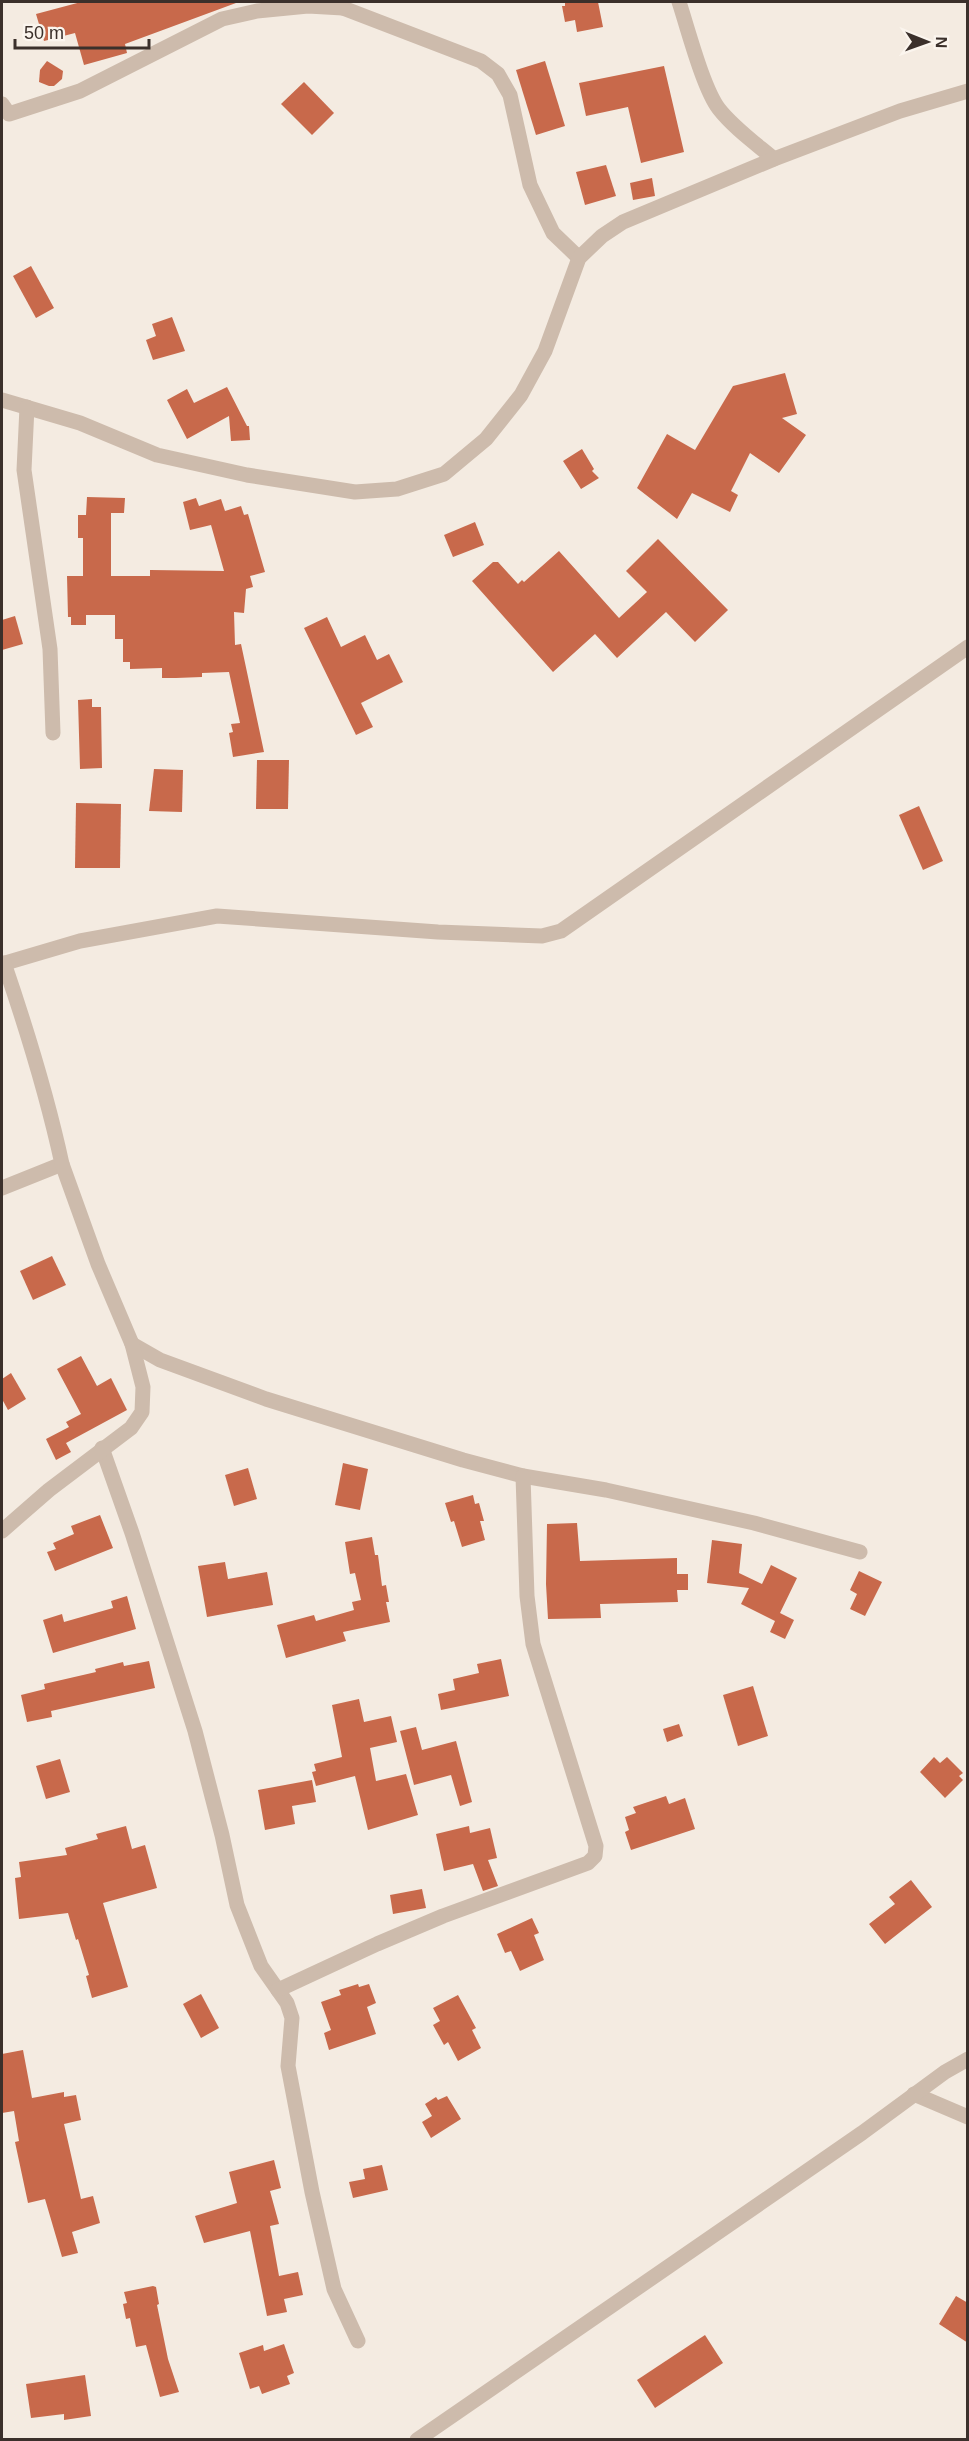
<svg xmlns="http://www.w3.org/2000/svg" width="969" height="2441" font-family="Arial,sans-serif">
  <rect width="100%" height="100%" fill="#f4ebe1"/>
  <g fill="#c8694b">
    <path d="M81 2H236V3L125 44 127 53 84 65 75 33 44 41 36 14Z"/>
    <path d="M565 2H598L603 27 577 32 575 20 565 22 562 6H565Z"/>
    <path d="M47 61 63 71 62 79 54 86H49L39 82 40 70Z"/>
    <path d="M545 61 565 126 536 135 516 70Z"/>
    <path d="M664 66 684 152 641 163 628 107 586 116 579 83Z"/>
    <path d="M304 82 334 113 312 135 281 104Z"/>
    <path d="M606 165 616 196 585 205 576 172Z"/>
    <path d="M652 178 655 196 633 200 630 183Z"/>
    <path d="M31 266 54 308 36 318 13 276Z"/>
    <path d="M172 317 185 351 153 360 146 340 156 336 152 324Z"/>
    <path d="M785 373 797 414 782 418 806 435 779 473 750 453 731 491 738 495 730 512 692 493 677 519 637 488 667 434 695 450 733 386Z"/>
    <path d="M227 387 247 426H249L250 440 231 441 229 416 187 439 167 400 187 389 194 403Z"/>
    <path d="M582 449 594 469 592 471 599 478 581 489 563 461Z"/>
    <path d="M87 497 125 498 124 513H111V576H150V570L224 571 211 525 190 530 183 502 196 498 199 506 221 499 225 511 241 506 244 515 248 514 265 572 250 576 253 587 246 589 244 613 234 612 235 645 241 644 264 752 233 757 229 733 233 732 231 724 240 723 229 672 202 673V677L176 678H162V668L130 669V662H123V639H115V615H86V625H71V617H68L67 576H83V538H78V515H86Z"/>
    <path d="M475 522 484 545 453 557 444 535Z"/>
    <path d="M658 539 728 610 695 642 666 612 617 658 595 634 553 672 472 581 493 562H498L518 584 522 580 524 582 559 551 619 618 647 592 626 571Z"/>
    <path d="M15 616 23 644 2 650V620Z"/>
    <path d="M327 617 341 647 365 635 377 660 389 654 403 682 361 703 373 727 356 735 304 628Z"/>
    <path d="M92 699V707H101L102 768 80 769 78 700Z"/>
    <path d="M257 760H289L288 809H256Z"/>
    <path d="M154 769 183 770 182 812 149 811Z"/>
    <path d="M76 803 121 804 120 868H75Z"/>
    <path d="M919 806 943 861 923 870 899 815Z"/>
    <path d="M52 1256 66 1285 33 1300 20 1271Z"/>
    <path d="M81 1356 97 1386 111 1378 127 1410 66 1443 71 1452 56 1460 46 1439 69 1427 66 1422 81 1414 57 1369Z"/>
    <path d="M11 1373 26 1399 8 1410 2 1399V1379Z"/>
    <path d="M343 1463 368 1469 360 1510 335 1505Z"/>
    <path d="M248 1468 257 1499 234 1506 225 1475Z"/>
    <path d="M473 1495 475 1504 479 1503 484 1521H480L485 1540 462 1547 454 1521 451 1522 445 1503Z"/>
    <path d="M100 1515 113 1548 55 1571 47 1552 56 1549 53 1543 74 1534 71 1526Z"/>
    <path d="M577 1523 580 1561 677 1558V1574H688V1590H677L678 1602 600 1604 601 1618 548 1619 546 1584 547 1524Z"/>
    <path d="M372 1537 375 1555H378L382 1586 386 1585 389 1602H386L390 1622 343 1632 346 1641 286 1658 277 1625 314 1615 316 1621 354 1610 352 1602 361 1600 355 1573 350 1574 345 1542Z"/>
    <path d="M712 1540 742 1544 739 1573 762 1584 771 1565 797 1578 780 1613 794 1620 785 1639 770 1632 775 1621 741 1604 749 1588 707 1583Z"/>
    <path d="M225 1562 228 1579 267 1572 273 1605 207 1617 198 1566Z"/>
    <path d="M859 1571 882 1582 865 1616 850 1609 857 1594 850 1590Z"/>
    <path d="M127 1596 136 1629 53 1653 43 1620 62 1614 64 1622 113 1608 111 1601Z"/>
    <path d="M501 1659 509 1696 441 1710 438 1694 455 1690 453 1679 479 1673 477 1664Z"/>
    <path d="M149 1661 155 1688 51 1711 52 1717 27 1722 21 1695 45 1689 44 1684 96 1672 95 1669 123 1662 124 1666Z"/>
    <path d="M753 1686 768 1736 738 1746 723 1695Z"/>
    <path d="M359 1699 364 1722 391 1716 397 1742 370 1748 376 1781 406 1774 418 1815 368 1830 355 1776 316 1786 312 1772 316 1771 314 1764 342 1757 332 1705Z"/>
    <path d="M679 1724 683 1736 667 1742 663 1729Z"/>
    <path d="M416 1727 422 1750 456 1741 472 1802 460 1806 451 1775 414 1785 400 1731Z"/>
    <path d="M934 1757 940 1763 947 1757 963 1773 959 1776 963 1780 945 1798 920 1772Z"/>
    <path d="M60 1759 70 1792 46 1799 36 1766Z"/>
    <path d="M312 1780 316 1802 292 1806 295 1824 265 1830 258 1790Z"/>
    <path d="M666 1796 669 1804 685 1798 695 1829 631 1850 625 1832 629 1830 625 1817 636 1813 633 1807Z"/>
    <path d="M126 1826 132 1849 145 1845 157 1888 103 1903 128 1987 92 1998 86 1976 89 1975 78 1939 76 1940 68 1913 19 1919 15 1878 21 1877 19 1862 67 1855 65 1848 98 1839 96 1834Z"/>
    <path d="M469 1826 470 1833 490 1828 497 1858 488 1860 498 1886 483 1891 473 1864 444 1871 436 1834Z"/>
    <path d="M911 1880 932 1907 885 1944 869 1924 895 1904 889 1897Z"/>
    <path d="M422 1889 426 1908 393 1914 390 1895Z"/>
    <path d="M532 1918 539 1933 534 1935 544 1960 520 1971 511 1951 505 1953 497 1934Z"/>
    <path d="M358 1984 359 1987 369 1984 376 2003 367 2007 376 2034 329 2050 324 2033 331 2030 321 2002 341 1995 339 1990Z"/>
    <path d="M201 1994 219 2028 201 2038 183 2004Z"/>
    <path d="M458 1995 476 2028 472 2030 481 2048 458 2061 448 2042 444 2045 433 2025 440 2021 433 2008Z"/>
    <path d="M23 2050 32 2098 64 2092V2097L76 2095 81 2120 64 2124 81 2199 93 2196 100 2223 72 2232 78 2253 62 2257 45 2199 28 2203 15 2142 19 2141 14 2111 2 2113V2054Z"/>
    <path d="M447 2096 461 2119 431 2138 422 2122 432 2116 425 2104 436 2097 438 2100Z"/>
    <path d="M274 2160 281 2188 270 2191 279 2224 270 2226 279 2276 298 2272 303 2295 284 2299 287 2312 267 2316 250 2231 204 2243 195 2216 237 2203 229 2172Z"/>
    <path d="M382 2165 388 2190 353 2198 349 2182 365 2179 363 2169Z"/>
    <path d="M153 2286 156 2287 159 2304 157 2305 168 2359 179 2392 160 2397 146 2345 136 2347 130 2318 126 2319 123 2304 127 2303 124 2292Z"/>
    <path d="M956 2296 968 2303V2343L939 2324Z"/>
    <path d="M705 2335 723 2363 655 2408 637 2380Z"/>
    <path d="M284 2344 294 2373 287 2376 290 2384 262 2394 259 2386 250 2389 239 2353 263 2345 264 2351Z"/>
    <path d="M85 2375 91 2416 64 2420V2414L31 2418 26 2384Z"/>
  </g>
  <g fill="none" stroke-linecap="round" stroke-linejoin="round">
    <g stroke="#cdbbac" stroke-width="15">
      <path d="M333 2 343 8 481 61 498 74 510 95 530 185 553 233 579 258"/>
      <path d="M679 2C688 29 703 88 719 109 734 128 755 143 774 159"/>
      <path d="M2 104 9 114 80 91 222 19 257 11 308 6 343 8"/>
      <path d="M2 400 80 423 157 455 247 475 355 492 397 489 444 474 486 439 521 395 545 351 579 258 602 236 623 222 774 159 900 111 968 91"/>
      <path d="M27 407 24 470 50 649 53 733"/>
      <path d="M2 964 80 941 217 916 438 932 542 936 561 931 968 647"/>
      <path d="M2 1188 62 1164C47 1095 27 1030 4 963"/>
      <path d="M132 1344 160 1360 266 1399 463 1460 523 1476 606 1490 754 1523 860 1552"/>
      <path d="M102 1448 132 1533 195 1731 222 1835 237 1905 261 1966 287 2003 292 2018 288 2066 312 2192 334 2289 358 2341"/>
      <path d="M2 1531 49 1490 131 1428 142 1412 143 1387 132 1344 98 1264 62 1164"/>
      <path d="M278 1990 377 1944 443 1916 588 1863 595 1856 596 1846 533 1644 527 1596 523 1476"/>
      <path d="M914 2094 968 2117"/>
      <path d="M417 2440 862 2133 945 2072 968 2059"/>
    </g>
  </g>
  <rect width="969" height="2441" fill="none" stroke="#3b302b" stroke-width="6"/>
  <g transform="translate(927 42) rotate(91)" stroke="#fbf5ee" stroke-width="4.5" paint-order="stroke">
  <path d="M0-4.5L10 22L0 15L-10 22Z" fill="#3b302b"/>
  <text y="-9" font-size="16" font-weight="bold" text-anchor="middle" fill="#3b302b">N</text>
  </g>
  <path d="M15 39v9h134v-9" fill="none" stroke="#3b302b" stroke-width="3"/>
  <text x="24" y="39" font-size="18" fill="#3b302b" stroke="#fbf5ee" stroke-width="4.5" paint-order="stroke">50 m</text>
</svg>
